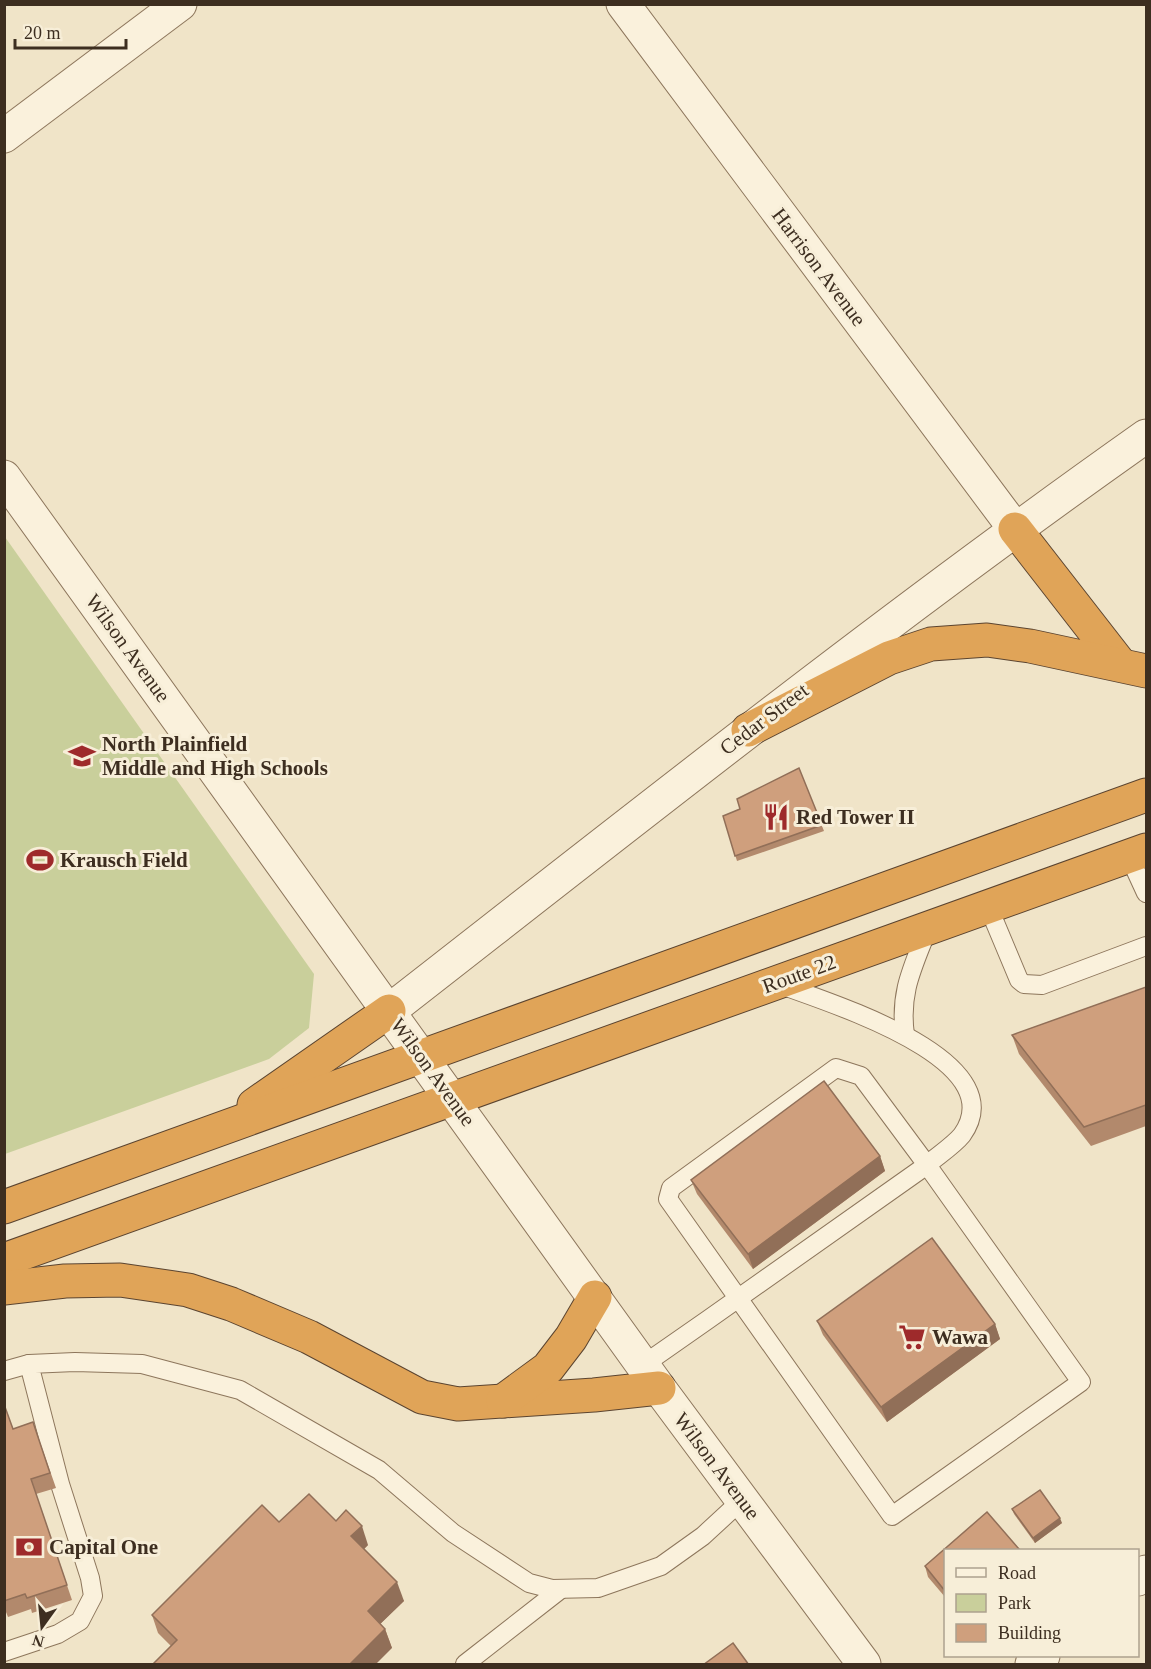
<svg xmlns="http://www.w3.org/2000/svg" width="1151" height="1669" font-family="Georgia,serif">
  <rect width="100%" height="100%" fill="#f0e4c8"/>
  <path fill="#c9cf9b" d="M5 537 314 974 309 1028 269 1059 5 1154Z"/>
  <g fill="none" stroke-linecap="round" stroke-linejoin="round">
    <defs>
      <g id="lane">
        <path d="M1129 856 1146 893"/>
        <path d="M988 906 1019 980 1024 984 1042 985 1146 946"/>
        <path d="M905 1035C899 992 913 967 928 928"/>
        <path d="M643 1365C738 1299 832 1232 927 1165L1081 1382 892 1516 668 1199 671 1188 836 1068 861 1076 927 1165C937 1156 953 1146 962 1135 1017 1058 822 1001 776 983"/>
        <path d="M4 1371 29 1364"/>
        <path d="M4 1652 58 1634 80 1621 93 1596 90 1578 60 1484 29 1364 75 1362 142 1364 240 1390 379 1470 453 1533 529 1583 552 1589 598 1588 661 1566 703 1536 743 1499"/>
        <path d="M465 1664 561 1589"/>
      </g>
      <g id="street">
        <path d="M623 4 1015 529"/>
        <path d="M4 136 180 4"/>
        <path d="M4 477 659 1388 864 1664"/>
        <path d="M389 1011C639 816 887 619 1146 436"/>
        <path d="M1138 1579 1146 1572"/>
        <path d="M1032 1664 1043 1656"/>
      </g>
      <g id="highway">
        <path d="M1015 529 1120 664"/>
        <path d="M748 730 889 658 931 644 987 640 1030 646 1146 671"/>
        <path d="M254 1105 389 1011"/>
        <path d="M4 1207 1146 795"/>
        <path d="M4 1260 1146 850"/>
        <path d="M4 1288 65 1281 120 1280 188 1290 231 1304 309 1337 422 1397 458 1404 594 1395 659 1388"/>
        <path d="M503 1401 548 1368 571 1338 595 1297"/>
      </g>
    </defs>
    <use href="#lane" stroke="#8d765c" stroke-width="20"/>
    <use href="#street" stroke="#8d765c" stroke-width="35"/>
    <use href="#highway" stroke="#5b4430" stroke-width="35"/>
    <use href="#lane" stroke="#faf1dc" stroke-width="18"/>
    <use href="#street" stroke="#faf1dc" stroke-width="33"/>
    <use href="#highway" stroke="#e0a458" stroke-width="33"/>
  </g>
  <g fill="#b2896c">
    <path d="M799 768 824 831 737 861 723 816 740 809Z"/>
    <path d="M1146 987V1126L1091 1146 1019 1054 1012 1035Z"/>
    <path d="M880 1156 885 1171 753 1269 697 1194 691 1180Z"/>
    <path d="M817 1321 995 1324 1000 1339 887 1422 823 1335Z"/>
    <path d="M4 1407 13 1429 33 1422 56 1488 36 1494 72 1600 32 1613 31 1609 8 1617 4 1607Z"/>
    <path d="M1012 1509 1062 1523 1035 1543 1014 1514Z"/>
    <path d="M279 1522 368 1545 364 1549 404 1601 380 1624 385 1629 392 1648 171 1646 158 1633 152 1615Z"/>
    <path d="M945 1551V1597L928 1577 925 1566Z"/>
  </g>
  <g fill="#916f58">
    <path d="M880 1156 885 1171 753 1269 748 1254Z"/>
    <path d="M995 1324 1000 1339 887 1422 881 1407Z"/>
    <path d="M1060 1518 1062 1523 1035 1543 1033 1538Z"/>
    <path d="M362 1526 368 1545 358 1555 351 1536Z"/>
    <path d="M397 1582 404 1601 374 1630 368 1611Z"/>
    <path d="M385 1629 392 1648 375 1665H349Z"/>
  </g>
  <g fill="#cf9f7d" stroke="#916f58" stroke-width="1.5">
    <path d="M799 768 822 825 735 856 723 816 740 809 737 799Z"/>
    <path d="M1146 987V1105L1084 1127 1012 1035Z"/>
    <path d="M824 1081 880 1156 748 1254 691 1180Z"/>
    <path d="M932 1238 995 1324 881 1407 817 1321Z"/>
    <path d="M4 1407H5L13 1429 33 1422 50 1473 31 1479 67 1585 27 1598 25 1594 4 1601Z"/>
    <path d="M1040 1490 1060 1518 1033 1538 1012 1509Z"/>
    <path d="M309 1494 336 1521 346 1510 362 1526 351 1536 397 1582 368 1611 385 1629 349 1665H152L177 1640 152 1615 262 1505 279 1522Z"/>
    <path d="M987 1512 1019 1549 1017 1551H945V1591L925 1566Z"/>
    <path d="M733 1643 749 1665H703Z"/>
  </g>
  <defs>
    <symbol id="school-bare" viewBox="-9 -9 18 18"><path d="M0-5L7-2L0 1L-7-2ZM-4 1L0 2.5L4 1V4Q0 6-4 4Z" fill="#9e2a2b" stroke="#f7eed8" stroke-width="2.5" paint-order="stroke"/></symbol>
    <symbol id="restaurant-bare" viewBox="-9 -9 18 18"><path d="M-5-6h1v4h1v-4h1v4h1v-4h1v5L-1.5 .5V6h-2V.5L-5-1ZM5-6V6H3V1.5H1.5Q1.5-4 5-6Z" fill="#9e2a2b" stroke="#f7eed8" stroke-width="2.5" paint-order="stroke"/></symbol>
    <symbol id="stadium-bare" viewBox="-9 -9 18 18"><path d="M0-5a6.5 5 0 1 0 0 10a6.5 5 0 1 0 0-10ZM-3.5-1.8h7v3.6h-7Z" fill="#9e2a2b" stroke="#f7eed8" stroke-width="2.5" paint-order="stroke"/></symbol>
    <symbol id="supermarket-bare" viewBox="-9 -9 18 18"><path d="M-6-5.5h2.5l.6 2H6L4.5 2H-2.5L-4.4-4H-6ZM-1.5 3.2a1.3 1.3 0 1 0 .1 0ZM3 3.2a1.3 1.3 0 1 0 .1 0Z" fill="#9e2a2b" stroke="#f7eed8" stroke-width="2.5" paint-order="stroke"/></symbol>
    <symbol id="bank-bare" viewBox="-9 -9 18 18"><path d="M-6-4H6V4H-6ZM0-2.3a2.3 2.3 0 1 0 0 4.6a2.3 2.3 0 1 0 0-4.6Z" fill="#9e2a2b" stroke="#f7eed8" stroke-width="2.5" paint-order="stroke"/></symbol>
  </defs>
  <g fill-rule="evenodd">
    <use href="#school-bare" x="63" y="737" width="38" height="38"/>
    <use href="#restaurant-bare" x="757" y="798" width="38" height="38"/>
    <use href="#stadium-bare" x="21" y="841" width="38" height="38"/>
    <use href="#supermarket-bare" x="893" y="1318" width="38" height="38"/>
    <use href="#bank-bare" x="10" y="1528" width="38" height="38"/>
  </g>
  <g text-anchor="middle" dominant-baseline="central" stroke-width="6" stroke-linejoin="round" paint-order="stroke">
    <g font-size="21" fill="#3d2e20" stroke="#f7eed8">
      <text transform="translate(819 267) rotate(53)">Harrison Avenue</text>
      <text transform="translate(128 648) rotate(54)">Wilson Avenue</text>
      <text transform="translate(764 719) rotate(-37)">Cedar Street</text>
      <text transform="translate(799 974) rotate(-20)">Route 22</text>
      <text transform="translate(433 1072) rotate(54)">Wilson Avenue</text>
      <text transform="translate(717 1466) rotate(53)">Wilson Avenue</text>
    </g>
    <g font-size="21" font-weight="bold" fill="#3d2e20" stroke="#f7eed8" text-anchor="start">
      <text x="102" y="744">North Plainfield<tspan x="102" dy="24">Middle and High Schools</tspan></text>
      <text x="796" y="817">Red Tower II</text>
      <text x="60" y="860">Krausch Field</text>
      <text x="932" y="1337">Wawa</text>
      <text x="49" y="1547">Capital One</text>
    </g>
  </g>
  <rect width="1151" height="1669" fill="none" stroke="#3d2e20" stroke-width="12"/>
  <rect x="944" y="1549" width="195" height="108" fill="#f7eed8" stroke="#ada18e" stroke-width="1.5"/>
  <rect x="956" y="1568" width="30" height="9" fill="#faf1dc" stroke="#ada18e" stroke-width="1.5"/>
  <text x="998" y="1579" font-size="18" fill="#3d2e20">Road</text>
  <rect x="956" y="1594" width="30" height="18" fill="#c9cf9b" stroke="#ada18e" stroke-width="1.5"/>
  <text x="998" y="1609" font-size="18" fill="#3d2e20">Park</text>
  <rect x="956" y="1624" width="30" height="18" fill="#cf9f7d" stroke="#ada18e" stroke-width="1.5"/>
  <text x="998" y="1639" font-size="18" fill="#3d2e20">Building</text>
  <g transform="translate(42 1627) rotate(195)" stroke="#f7eed8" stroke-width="4.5" paint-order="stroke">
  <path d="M0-4.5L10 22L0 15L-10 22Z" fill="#3d2e20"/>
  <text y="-9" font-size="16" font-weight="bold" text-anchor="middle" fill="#3d2e20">N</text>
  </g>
  <path d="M15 39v9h111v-9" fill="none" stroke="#3d2e20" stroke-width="3"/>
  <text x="24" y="39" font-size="18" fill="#3d2e20" stroke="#f7eed8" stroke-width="4.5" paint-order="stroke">20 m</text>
</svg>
